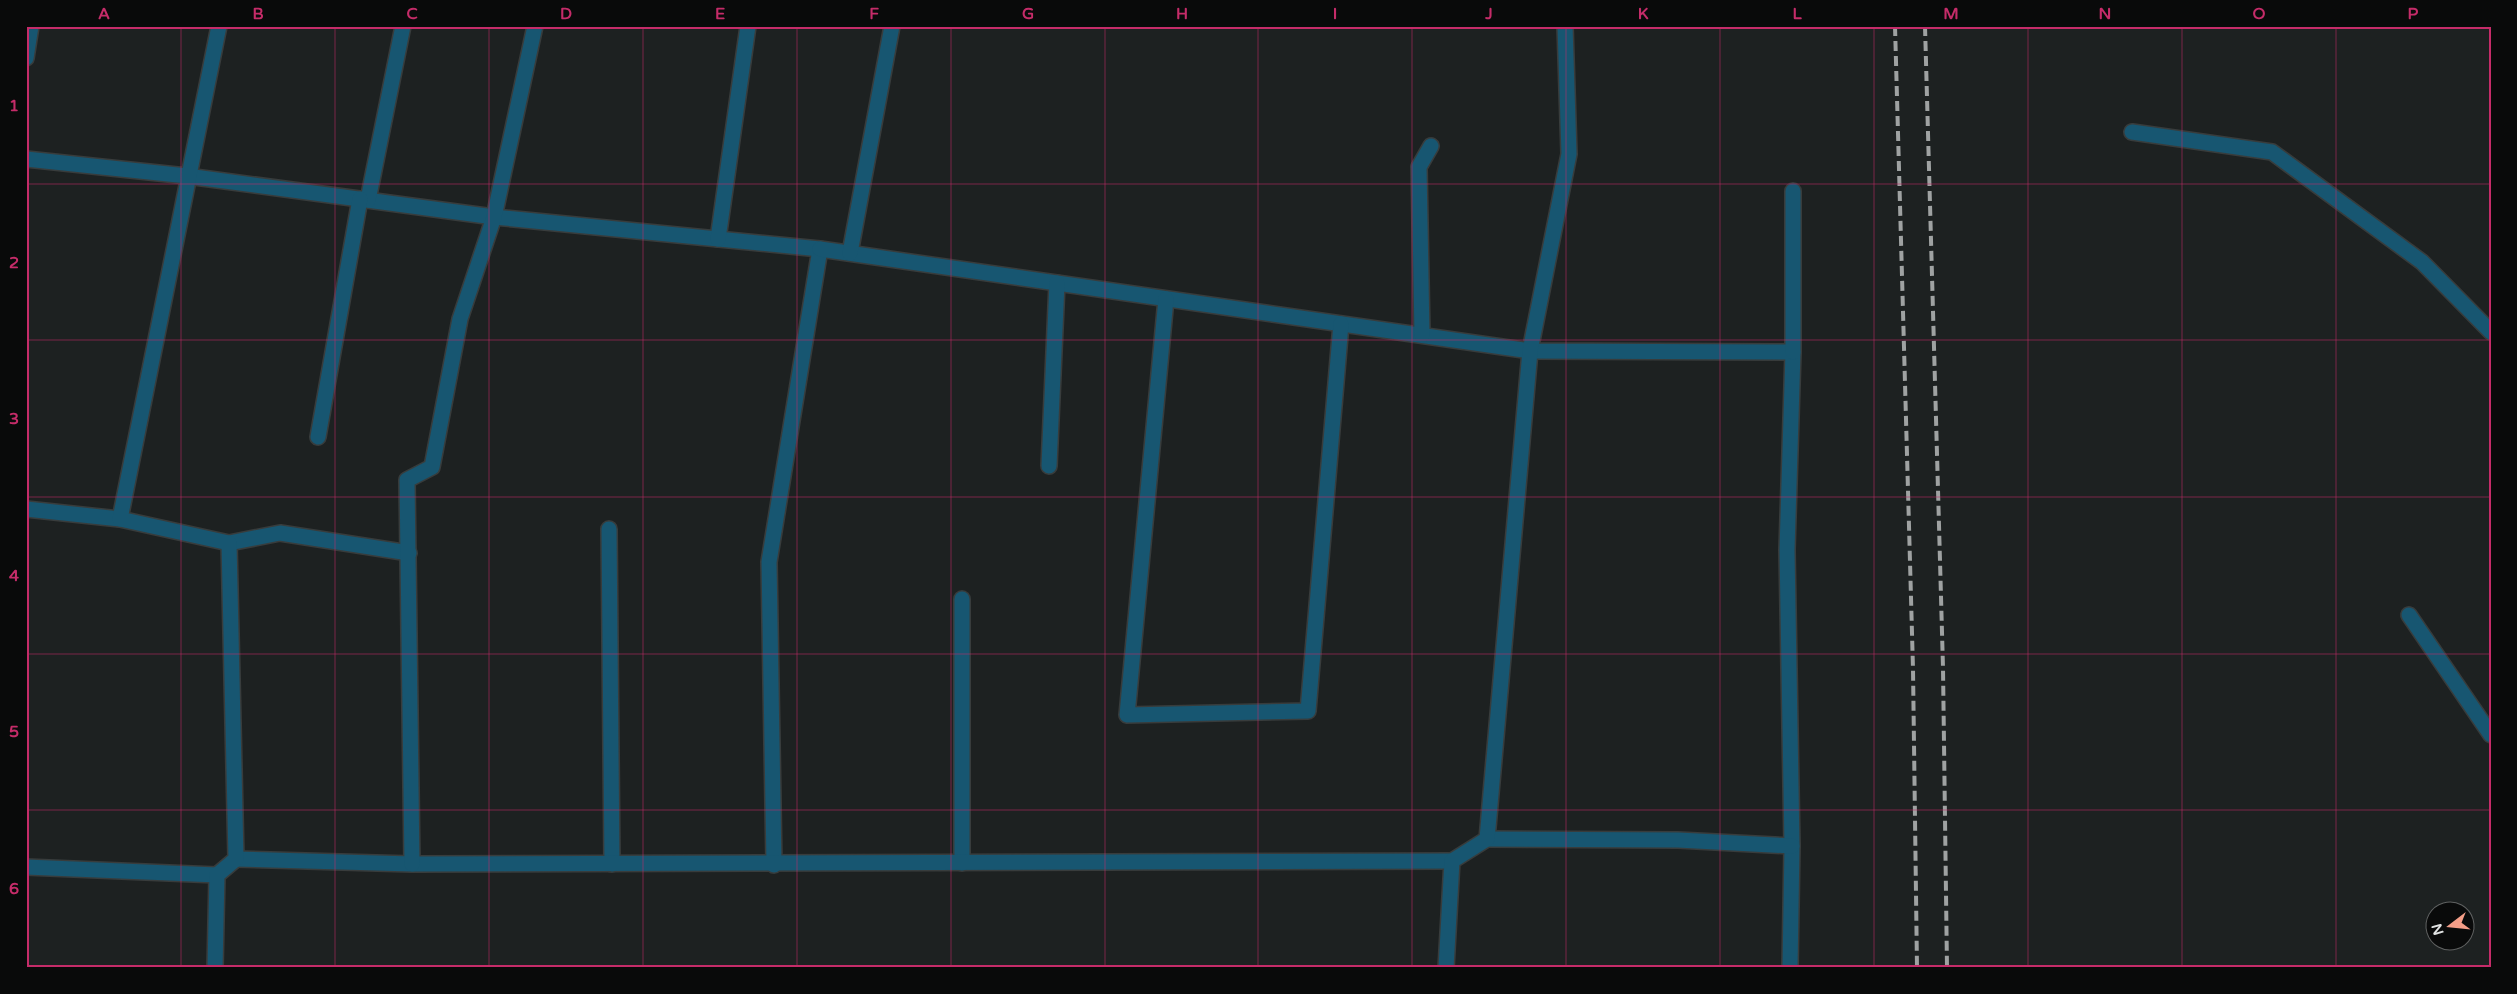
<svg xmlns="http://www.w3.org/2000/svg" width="2517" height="994" font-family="'Varela Round',sans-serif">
  <rect width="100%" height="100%" fill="#1d2121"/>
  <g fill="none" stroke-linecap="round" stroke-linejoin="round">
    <defs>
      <g id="street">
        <path d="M26 58 31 26"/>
        <path d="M2132 132 2272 152 2422 262 2491 332"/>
        <path d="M26 159 187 176 494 217 820 249 769 562 774 865"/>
        <path d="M368 200 403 26"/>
        <path d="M718 239 748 26"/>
        <path d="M820 249 1530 351 1793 352 1787 550 1792 846 1790 968"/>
        <path d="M850 253 892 26"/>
        <path d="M1166 299 1127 715 1308 711 1341 324"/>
        <path d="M1422 335 1419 167 1431 146"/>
        <path d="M1793 352V191"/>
        <path d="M318 437 360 199"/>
        <path d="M1049 466 1057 283"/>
        <path d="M26 509 120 519"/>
        <path d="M609 529 612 864"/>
        <path d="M229 543 280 533 409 553"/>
        <path d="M962 599V863"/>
        <path d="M2409 615 2491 735"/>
        <path d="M1487 839 1678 840 1792 846"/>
        <path d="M236 859 412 864 1452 861"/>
        <path d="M412 864 407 480 432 467 460 319 494 217 535 26"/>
        <path d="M26 867 217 875"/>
        <path d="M215 968 217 875 236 859 229 543 120 519 219 26"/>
        <path d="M1446 968 1452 861 1487 839 1530 351 1569 154 1565 26"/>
      </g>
    </defs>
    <use href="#street" stroke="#383c3c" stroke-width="18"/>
    <use href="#street" stroke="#175671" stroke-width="15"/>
    <g stroke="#9fa2a2" stroke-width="4" stroke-dasharray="10 5" stroke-linecap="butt">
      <path d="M1895 26 1913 669 1917 968"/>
      <path d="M1925 26 1943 668 1947 968"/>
    </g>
  </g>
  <path fill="none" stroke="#c52c69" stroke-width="1" stroke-opacity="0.55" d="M181 26V968M335 26V968M489 26V968M643 26V968M797 26V968M951 26V968M1105 26V968M1258 26V968M1412 26V968M1566 26V968M1720 26V968M1874 26V968M2028 26V968M2182 26V968M2336 26V968M26 184H2491M26 340H2491M26 497H2491M26 654H2491M26 810H2491"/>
  <rect width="2517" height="994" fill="none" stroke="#090a0a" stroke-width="55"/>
  <g transform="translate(2450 926) rotate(254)"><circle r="24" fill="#090a0a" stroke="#5f6161"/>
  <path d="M0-4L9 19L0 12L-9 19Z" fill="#f49e88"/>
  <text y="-8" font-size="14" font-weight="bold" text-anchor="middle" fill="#e1e3e3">N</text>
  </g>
  <rect x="28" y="28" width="2462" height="938" fill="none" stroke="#c52c69" stroke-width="2"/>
  <g font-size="16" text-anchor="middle" font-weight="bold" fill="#c52c69">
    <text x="104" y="19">A</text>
    <text x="258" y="19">B</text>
    <text x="412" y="19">C</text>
    <text x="566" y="19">D</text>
    <text x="720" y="19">E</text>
    <text x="874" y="19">F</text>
    <text x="1028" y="19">G</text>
    <text x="1182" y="19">H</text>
    <text x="1335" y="19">I</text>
    <text x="1489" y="19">J</text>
    <text x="1643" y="19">K</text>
    <text x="1797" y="19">L</text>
    <text x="1951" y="19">M</text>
    <text x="2105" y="19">N</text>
    <text x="2259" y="19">O</text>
    <text x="2413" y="19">P</text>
    <text x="14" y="111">1</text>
    <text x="14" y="268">2</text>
    <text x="14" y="424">3</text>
    <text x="14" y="581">4</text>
    <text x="14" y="737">5</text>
    <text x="14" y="894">6</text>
  </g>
</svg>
